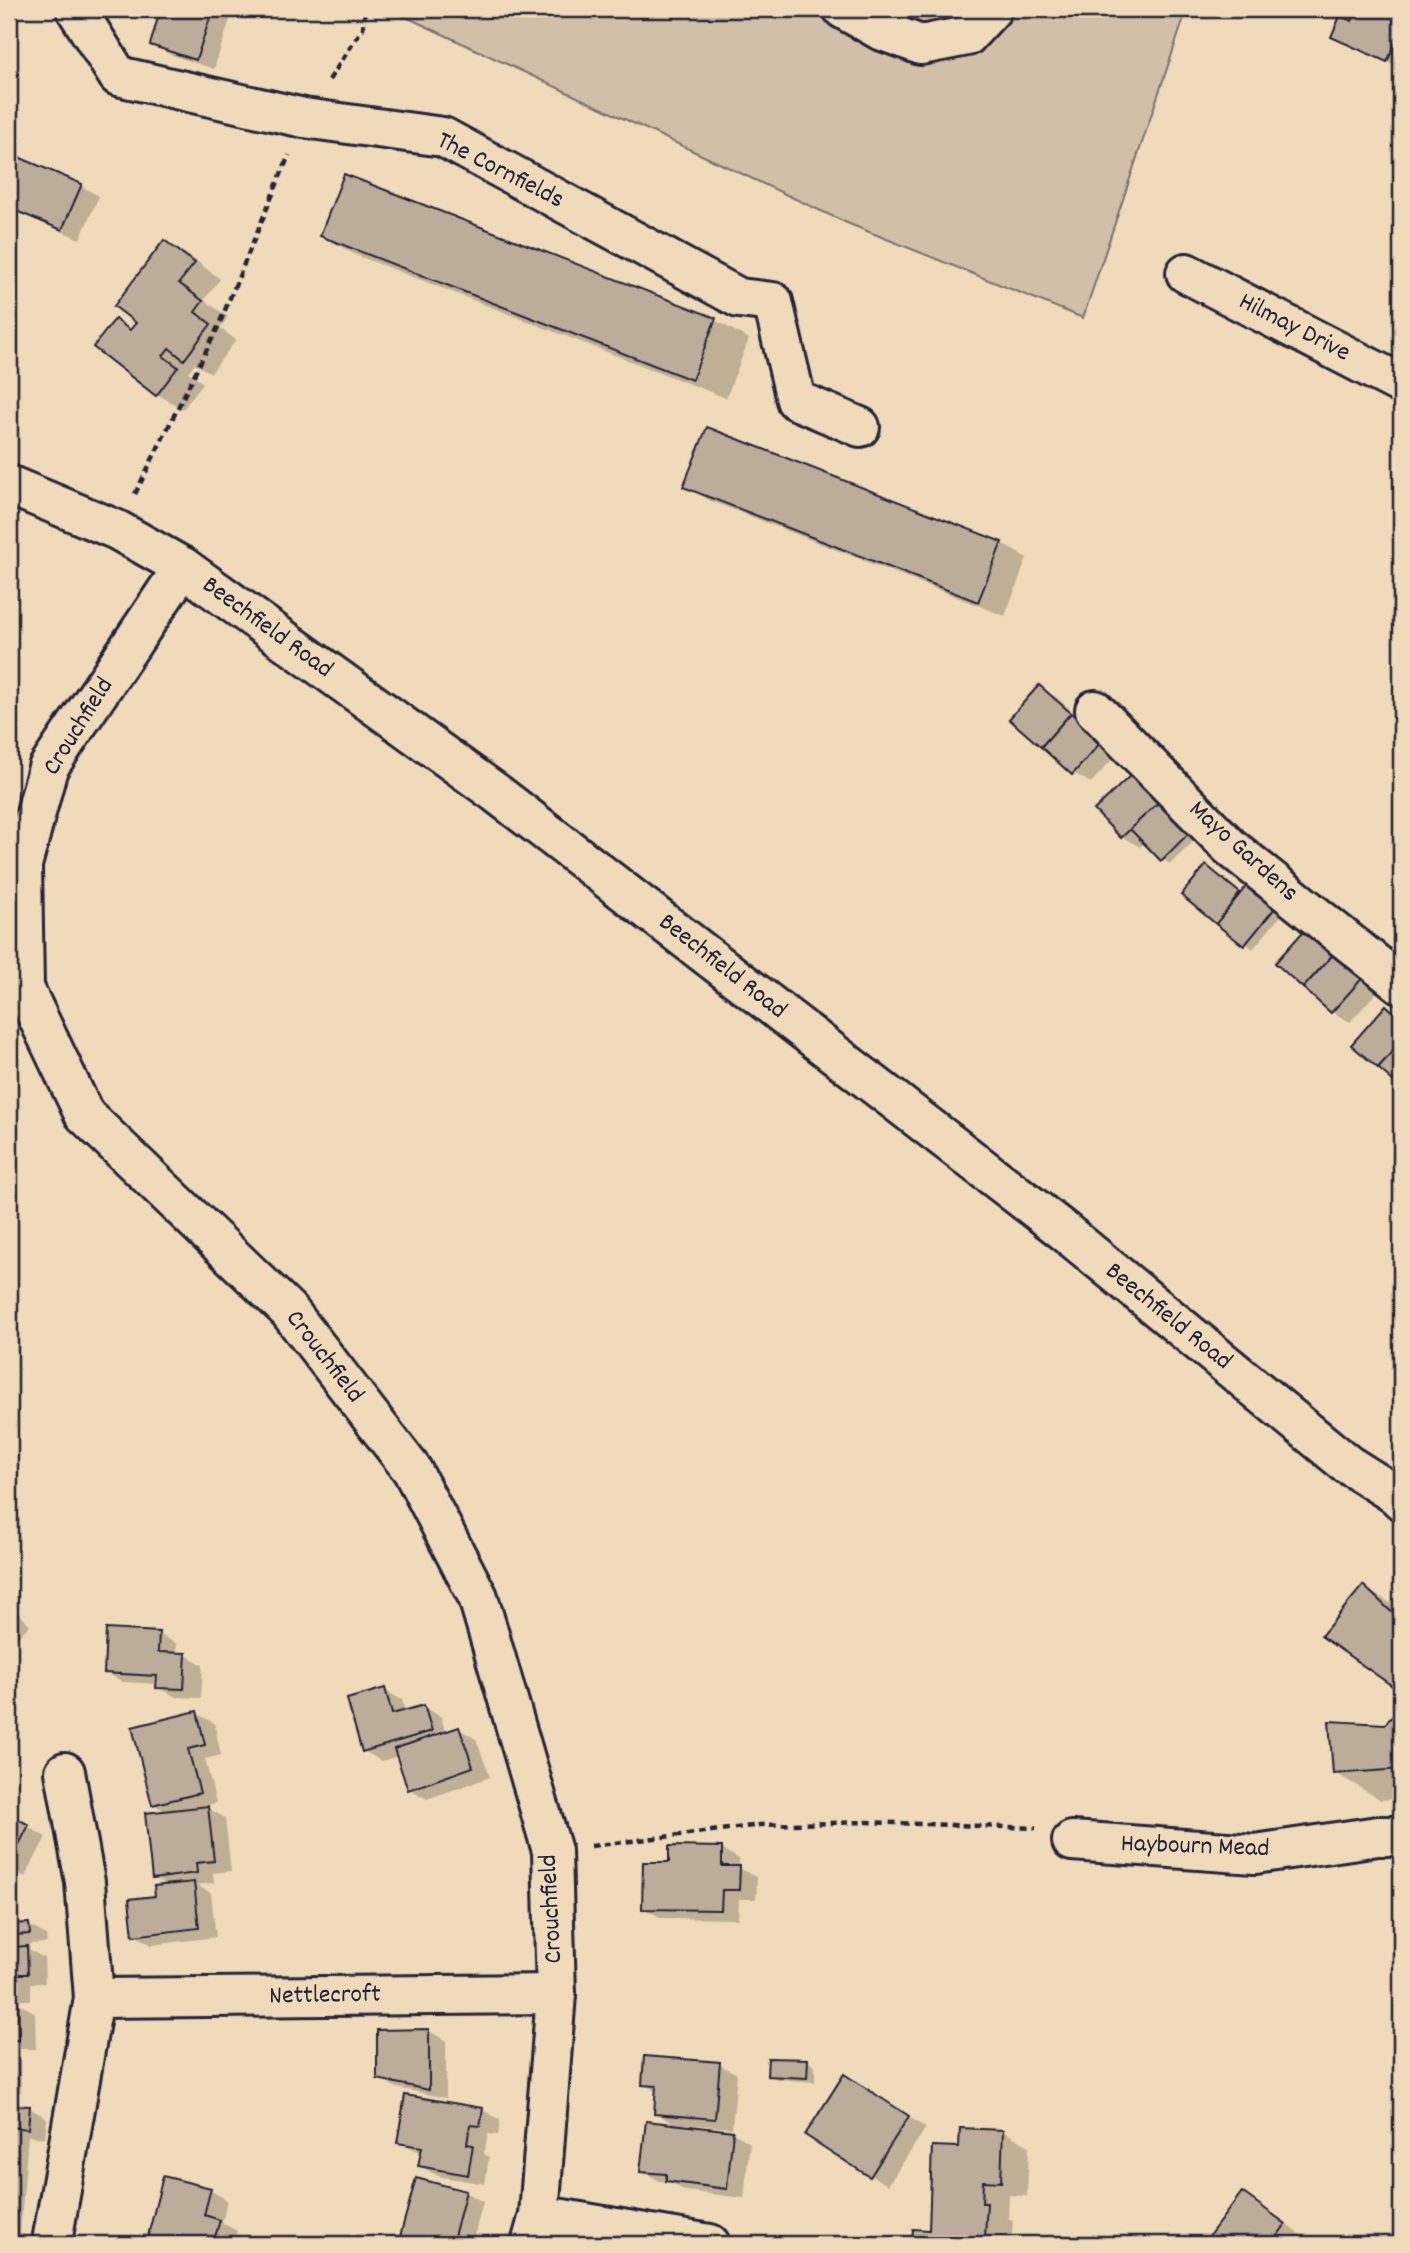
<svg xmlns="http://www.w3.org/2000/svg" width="1410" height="2253" font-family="Dekko,sans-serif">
  <rect width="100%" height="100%" fill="#efdbb9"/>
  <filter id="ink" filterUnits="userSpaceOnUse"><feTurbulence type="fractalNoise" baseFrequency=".0143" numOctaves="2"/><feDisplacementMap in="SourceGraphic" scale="14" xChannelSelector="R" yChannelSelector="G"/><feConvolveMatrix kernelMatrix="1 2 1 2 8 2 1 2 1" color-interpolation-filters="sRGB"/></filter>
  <g filter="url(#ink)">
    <path fill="#d1c0a7" stroke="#7a7171" stroke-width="2" d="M389 9H1187L1083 318 847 223Z"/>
    <g fill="#0003">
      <path d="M158 9H224L232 13 214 69 169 54 152 44 161 14Z"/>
      <path d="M1359 9H1401V69L1333 36 1353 23Z"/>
      <path d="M9 155 81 186 99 196 80 239 9 209Z"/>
      <path d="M322 236 715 320 749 339 726 398 356 255Z"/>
      <path d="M165 242 191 257 220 279 204 300 228 317 220 328 236 340 211 373 195 364 188 372 203 383 183 409 157 394 115 321 132 331 139 322Z"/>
      <path d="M685 486 1001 543 1027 558 1005 616 711 501Z"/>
      <path d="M1040 687 1057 698 1119 752 1091 783 1073 773Z"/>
      <path d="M1132 776 1196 839 1170 864 1162 859 1145 842 1140 847 1122 837Z"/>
      <path d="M1206 867 1242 894 1249 886 1283 913 1253 949 1184 895Z"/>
      <path d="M1310 926 1383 985 1350 1022 1332 1012 1277 963Z"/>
      <path d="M1386 1007 1401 1016V1086L1354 1045Z"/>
      <path d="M1363 1587 1401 1609V1690L1323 1635Z"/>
      <path d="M9 1603 30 1625 17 1638 9 1634Z"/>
      <path d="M108 1631 159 1634 177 1644 176 1654 186 1655 203 1665 201 1698 176 1697 158 1687V1684L123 1682 105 1672Z"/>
      <path d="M384 1690 402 1700 406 1712 424 1707 441 1717 446 1733 459 1729 476 1739 490 1777 427 1799 410 1789 399 1756 381 1761 364 1751Z"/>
      <path d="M1401 1709V1798L1381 1800 1335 1773Z"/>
      <path d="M196 1713 214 1723 221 1755 205 1759 216 1803 204 1806 225 1818 231 1871 213 1873 214 1883 196 1885 211 1893 216 1937 152 1945 134 1935 157 1897 168 1886 154 1878 167 1812 153 1804Z"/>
      <path d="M9 1816 46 1837 25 1877 13 1871 9 1879Z"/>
      <path d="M722 1849 739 1859V1868L757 1878 756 1899H739L738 1919 661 1918 644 1908 671 1864Z"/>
      <path d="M9 1925H29L46 1935 47 1943 29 1944 30 1950 44 1958 45 1983H31V2000H13L35 2013 36 2049H20L21 2092H9Z"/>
      <path d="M429 2031 446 2041V2098L397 2088 379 2078Z"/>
      <path d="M807 2061 815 2066V2082L777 2079 769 2075Z"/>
      <path d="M719 2064 737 2074 732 2128 686 2124V2127L733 2133 750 2143 744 2198 685 2191 670 2182 659 2181 642 2171 679 2127 656 2113 657 2092 644 2084Z"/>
      <path d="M862 2086 926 2128 888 2185 870 2175Z"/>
      <path d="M406 2097 483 2110 500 2120 498 2135 488 2134 484 2154 489 2157 485 2184 438 2176 420 2166 422 2153 399 2142Z"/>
      <path d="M9 2107 29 2108 47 2118 45 2138 28 2136 20 2235 9 2234Z"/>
      <path d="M1003 2131 1029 2146 1027 2196 1009 2195 1008 2218 1013 2220 1011 2244H914V2230L931 2231 961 2148Z"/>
      <path d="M417 2180 465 2192 483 2202 472 2244H400Z"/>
      <path d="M210 2190 227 2200 222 2223 237 2231 233 2244 148 2243Z"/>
      <path d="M1243 2194 1302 2236 1296 2244H1205Z"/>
    </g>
    <g fill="#bcad9a" stroke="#22223b" stroke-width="2">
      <path d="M156 9H213L196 60 150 45 159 14Z"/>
      <path d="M1357 9H1401V31L1387 62 1331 37 1340 16 1352 21Z"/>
      <path d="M9 153 82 184 62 230 9 208Z"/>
      <path d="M344 174 716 318 692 380 320 236Z"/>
      <path d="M164 240 195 263 179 283 203 301 195 312 211 324 184 360 169 348 163 356 178 367 156 396 93 347 115 319 130 330 136 323 114 306Z"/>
      <path d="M707 427 1002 542 978 602 683 487Z"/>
      <path d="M1039 685 1071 713 1041 747 1009 719Z"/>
      <path d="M1071 713 1102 741 1072 775 1041 747Z"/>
      <path d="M1132 774 1159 802 1121 838 1094 810Z"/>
      <path d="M1159 802 1189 833 1161 861 1130 829Z"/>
      <path d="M1206 865 1240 893 1216 924 1181 895Z"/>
      <path d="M1248 884 1276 907 1244 946 1216 924Z"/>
      <path d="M1310 924 1338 949 1303 988 1275 963Z"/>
      <path d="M1338 949 1366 974 1331 1013 1303 988Z"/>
      <path d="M1386 1005 1401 1019V1042L1378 1068 1351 1045Z"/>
      <path d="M1401 1042V1088L1378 1068Z"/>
      <path d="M1363 1585 1401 1621V1692L1321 1636Z"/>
      <path d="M106 1629 159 1632 158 1652 186 1653 184 1689 156 1688 157 1676 104 1673Z"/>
      <path d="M385 1688 392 1714 424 1705 432 1731 362 1752 347 1699Z"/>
      <path d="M1401 1707V1769L1333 1774 1329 1721 1385 1724Z"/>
      <path d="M197 1711 205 1745 188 1749 200 1793 152 1805 132 1727Z"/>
      <path d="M459 1727 473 1767 408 1790 394 1749Z"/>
      <path d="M208 1806 214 1861 196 1863 197 1873 152 1879 145 1813Z"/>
      <path d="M9 1814 29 1825 9 1864Z"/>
      <path d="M669 1846 722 1847V1866H740L739 1890H722L721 1910 642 1909 643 1862H669Z"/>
      <path d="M194 1882 199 1928 133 1936 129 1899 155 1896 154 1886Z"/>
      <path d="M29 1923 30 1934 12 1935 13 1947 27 1946 28 1974H14V1990L9 1991V1924Z"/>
      <path d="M18 2001 19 2040H9V2002Z"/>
      <path d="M429 2029V2090L377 2079V2030Z"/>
      <path d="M644 2056 720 2062 715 2119 654 2114 656 2086 642 2085Z"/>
      <path d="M768 2058 808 2059 807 2078 767 2076Z"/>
      <path d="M844 2074 909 2116 870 2177 805 2135Z"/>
      <path d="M405 2095 483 2108 480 2126 470 2125 467 2144 473 2145 468 2175 418 2166 422 2147 397 2143Z"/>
      <path d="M9 2105 30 2106 28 2129 11 2127 9 2154Z"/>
      <path d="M646 2121 733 2131 727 2189 666 2181V2174L640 2172Z"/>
      <path d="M960 2128 1003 2130 1001 2182 983 2181 982 2203H987L985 2237H973V2244H912L913 2229 929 2230 932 2146 959 2147Z"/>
      <path d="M163 2176 211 2188 204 2215 220 2220 213 2244H146Z"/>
      <path d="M416 2178 466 2191 452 2244H398Z"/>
      <path d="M1242 2192 1286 2224 1271 2244H1203Z"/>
    </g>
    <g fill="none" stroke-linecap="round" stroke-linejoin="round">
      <defs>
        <g id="minor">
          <path d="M76 9 118 76 304 118 443 137 739 298 773 302 796 400 860 427"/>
          <path d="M843 9 880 30 921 45 967 36 992 9"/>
          <path d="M1186 273 1401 384"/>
          <path d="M9 485 117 530 183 567 496 793 1064 1231 1347 1464 1396 1495 1401 1500"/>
          <path d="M183 567 48 768 22 865 24 988 84 1114 289 1311 412 1470 478 1597 552 1851 556 1994 539 2215 531 2244"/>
          <path d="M1095 710 1230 847 1401 984"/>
          <path d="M1072 1841 1255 1854 1378 1836H1401"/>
          <path d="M94 1998 556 1994"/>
          <path d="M539 2215 710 2244"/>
          <path d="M53 2236 94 1998 85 1882 65 1772"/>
        </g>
      </defs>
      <use href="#minor" stroke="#22223b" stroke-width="44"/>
      <g stroke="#22223b" stroke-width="4.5" stroke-dasharray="7 5" stroke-linecap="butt">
        <path d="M329 80 363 28 365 9"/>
        <path d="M135 494 218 327 289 155"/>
        <path d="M591 1846 760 1825 867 1822 1036 1828"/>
      </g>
      <use href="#minor" stroke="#efdbb9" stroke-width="38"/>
    </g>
  </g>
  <g text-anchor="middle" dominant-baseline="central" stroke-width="5" stroke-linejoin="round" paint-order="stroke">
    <g font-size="26" fill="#22223b" stroke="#efdbb9">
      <text transform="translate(500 171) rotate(27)">The Cornfields</text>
      <text transform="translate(1294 328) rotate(27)">Hilmay Drive</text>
      <text transform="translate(267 628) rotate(36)">Beechfield Road</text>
      <text transform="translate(79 727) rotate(-58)">Crouchfield</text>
      <text transform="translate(1243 852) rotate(42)">Mayo Gardens</text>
      <text transform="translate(722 967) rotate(38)">Beechfield Road</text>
      <text transform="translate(1168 1317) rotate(39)">Beechfield Road</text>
      <text transform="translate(324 1357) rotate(52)">Crouchfield</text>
      <text transform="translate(1195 1847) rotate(2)">Haybourn Mead</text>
      <text transform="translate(552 1909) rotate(-93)">Crouchfield</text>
      <text transform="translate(325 1996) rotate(-1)">Nettlecroft</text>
    </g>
  </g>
  <rect width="1410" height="2253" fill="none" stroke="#efdbb9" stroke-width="35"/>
  <rect x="18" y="18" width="1375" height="2218" fill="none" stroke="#22223b" stroke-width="2.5" filter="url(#ink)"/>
</svg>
